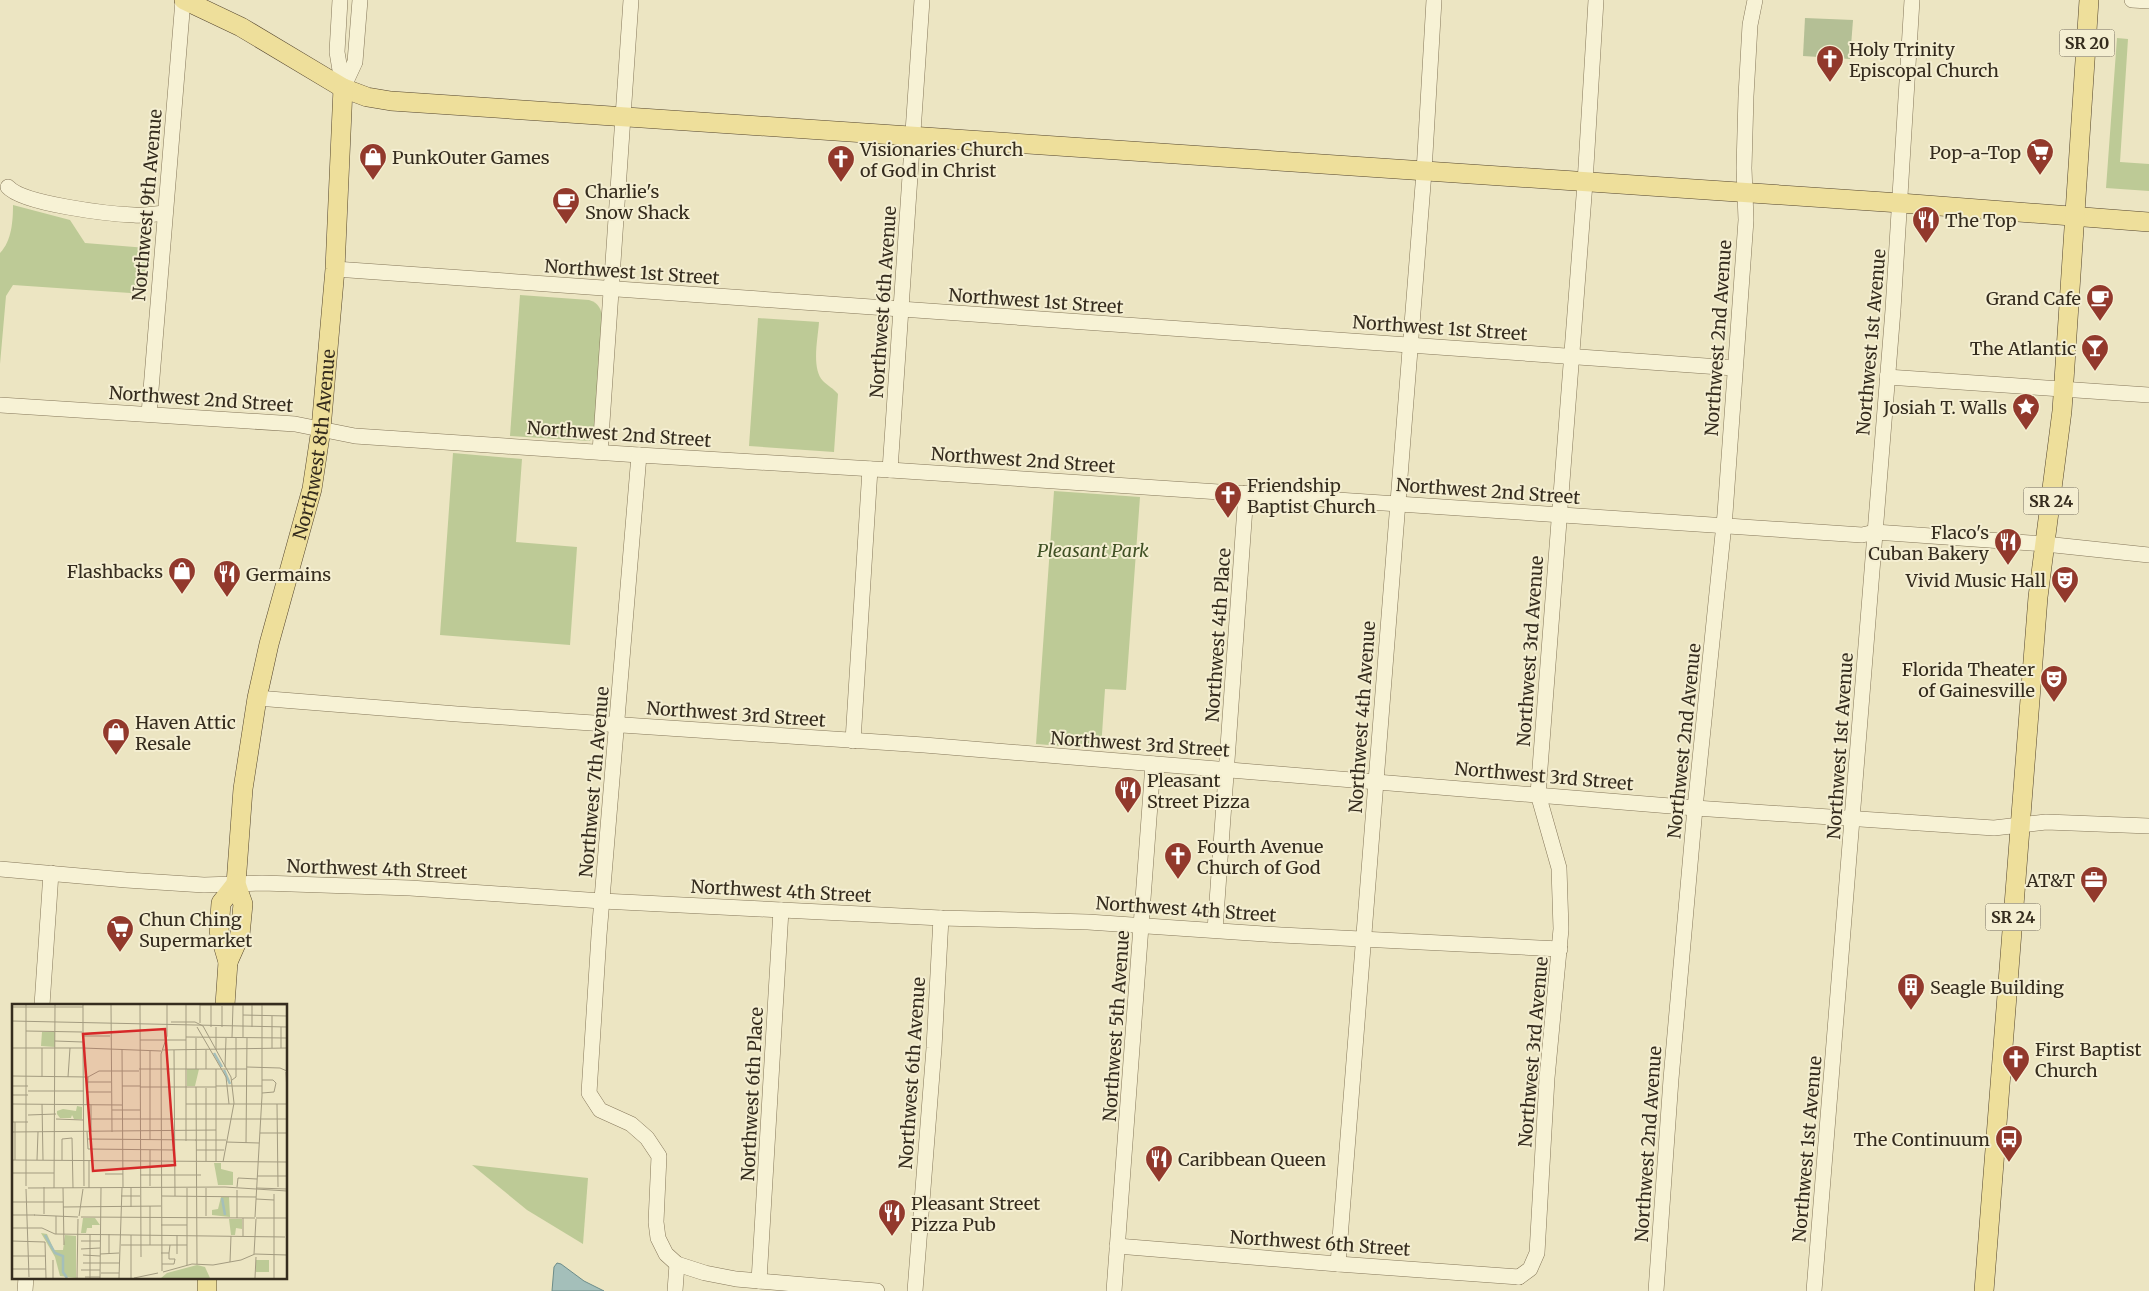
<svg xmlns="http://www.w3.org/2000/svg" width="2149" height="1291" font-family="Merriweather,serif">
  <rect width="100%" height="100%" fill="#ece5c2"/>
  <g fill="#bdca96">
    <path d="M2117 38 2128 39 2120 162 2149 164V191L2106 188Z"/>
    <path d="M13 205 70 220 85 243 147 248 145 294 13 285 6 296 0 364V253C12 241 13 220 13 205Z"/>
    <path d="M520 295 589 300C599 303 601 309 603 319L594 433 590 441 510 436Z"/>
    <path d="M758 318 819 322C818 339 811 368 823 381 828 386 833 388 838 394L834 452 749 446Z"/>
    <path d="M453 453 522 459 516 542 577 547 570 645 440 635Z"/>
    <path d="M1054 491 1140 497 1126 690 1105 689 1101 749 1036 744Z"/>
    <path d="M472 1165 588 1178 583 1244 527 1210Z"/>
  </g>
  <path fill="#b4bf95" d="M1805 18 1853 20 1850 59 1803 56Z"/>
  <path fill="#a4bfba" stroke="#6c8c89" d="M557 1263 561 1264 584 1281 604 1291H552L554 1267Z"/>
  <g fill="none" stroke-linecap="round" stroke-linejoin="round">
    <defs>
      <g id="minor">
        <path d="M340 0 337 52 343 88"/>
        <path d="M2132 0 2149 1"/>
        <path d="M343 88 355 62 360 0"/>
        <path d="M8 187C23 204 109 214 134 215 144 216 155 214 165 213"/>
        <path d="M335 269 1734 368"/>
        <path d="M1887 377 2149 395"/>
        <path d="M0 405 295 424 355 436 639 455 890 470 1862 535 1875 532 2045 544 2149 555"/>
        <path d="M149 414 183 0"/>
        <path d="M600 452 631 0"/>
        <path d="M639 455 599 935 589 1093 600 1110 631 1124 647 1138 659 1156 656 1222 658 1238 666 1254 677 1264 705 1273 736 1279 877 1291"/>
        <path d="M890 470 922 0"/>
        <path d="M257 698 457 714 924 745 1695 808 1994 828 2046 822 2149 826"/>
        <path d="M853 741 870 469"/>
        <path d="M0 869 126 880 204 885 262 883 410 888 602 901 941 918 1088 922 1281 935 1560 949"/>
        <path d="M1215 930 1246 493"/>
        <path d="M42 1005 51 873"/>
        <path d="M1117 1246 1338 1264 1519 1277"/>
        <path d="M1338 1264 1424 172 1434 0"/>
        <path d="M1519 1277 1530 1269 1537 1253 1547 1078 1561 929 1559 868 1538 794 1585 183 1596 0"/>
        <path d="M759 1281 781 910"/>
        <path d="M25 1291 26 1277"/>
        <path d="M675 1291 677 1264"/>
        <path d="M915 1291 934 1048 941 918"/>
        <path d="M1114 1291 1153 764"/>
        <path d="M1656 1291 1671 1079 1695 808 1725 514 1746 220 1744 168 1746 96 1750 25 1755 0"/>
        <path d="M1814 1291 1893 310 1912 0"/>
      </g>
      <g id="major">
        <path d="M184 0 241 27 343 88 367 97 391 101 1900 203 2149 222"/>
        <path id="s1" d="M228 962 240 935 243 904 236 884 243 789 257 698 269 644 312 489 321 429 335 269 343 88"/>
        <path d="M225 1005 228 962 219 931 221 903 236 884"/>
        <path d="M207 1291V1277"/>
        <path d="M1984 1291 2038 597 2062 411 2089 0"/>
      </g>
    </defs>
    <use href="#minor" stroke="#85775a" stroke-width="16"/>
    <use href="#major" stroke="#53442e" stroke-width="20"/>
    <use href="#minor" stroke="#f7f2d5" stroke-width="15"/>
    <use href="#major" stroke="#eedf9b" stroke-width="19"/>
  </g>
  <defs>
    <symbol id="church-pin" viewBox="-11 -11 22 30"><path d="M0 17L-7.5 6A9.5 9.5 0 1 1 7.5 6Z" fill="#92392c" stroke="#f4eed1"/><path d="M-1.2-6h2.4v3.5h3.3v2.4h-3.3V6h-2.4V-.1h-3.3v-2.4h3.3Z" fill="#fff"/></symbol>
    <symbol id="supermarket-pin" viewBox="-11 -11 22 30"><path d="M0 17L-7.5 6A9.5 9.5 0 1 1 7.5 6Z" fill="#92392c" stroke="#f4eed1"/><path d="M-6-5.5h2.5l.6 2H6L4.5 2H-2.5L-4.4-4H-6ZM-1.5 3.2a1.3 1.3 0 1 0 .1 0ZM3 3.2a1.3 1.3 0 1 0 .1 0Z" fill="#fff"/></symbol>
    <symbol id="shop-pin" viewBox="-11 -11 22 30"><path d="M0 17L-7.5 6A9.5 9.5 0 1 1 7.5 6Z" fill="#92392c" stroke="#f4eed1"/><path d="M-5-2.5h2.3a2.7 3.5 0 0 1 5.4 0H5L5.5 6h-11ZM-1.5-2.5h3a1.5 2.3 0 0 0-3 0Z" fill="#fff"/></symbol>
    <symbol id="cafe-pin" viewBox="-11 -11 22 30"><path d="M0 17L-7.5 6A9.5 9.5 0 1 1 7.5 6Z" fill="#92392c" stroke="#f4eed1"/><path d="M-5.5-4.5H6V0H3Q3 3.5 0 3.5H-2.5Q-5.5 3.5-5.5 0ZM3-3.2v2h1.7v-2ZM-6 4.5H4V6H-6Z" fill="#fff"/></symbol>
    <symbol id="restaurant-pin" viewBox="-11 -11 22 30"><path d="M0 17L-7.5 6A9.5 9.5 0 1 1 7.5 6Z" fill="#92392c" stroke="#f4eed1"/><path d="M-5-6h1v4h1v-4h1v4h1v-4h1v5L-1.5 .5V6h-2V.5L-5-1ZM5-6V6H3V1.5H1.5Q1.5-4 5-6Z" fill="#fff"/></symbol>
    <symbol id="bar-pin" viewBox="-11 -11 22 30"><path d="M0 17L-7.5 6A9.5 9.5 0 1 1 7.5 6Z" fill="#92392c" stroke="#f4eed1"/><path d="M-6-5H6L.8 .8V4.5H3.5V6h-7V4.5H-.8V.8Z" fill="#fff"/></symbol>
    <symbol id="sight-pin" viewBox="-11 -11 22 30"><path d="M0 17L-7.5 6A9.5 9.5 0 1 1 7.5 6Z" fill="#92392c" stroke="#f4eed1"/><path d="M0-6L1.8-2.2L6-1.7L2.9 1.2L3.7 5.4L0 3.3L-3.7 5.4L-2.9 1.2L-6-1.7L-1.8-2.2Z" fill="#fff"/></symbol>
    <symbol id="theatre-pin" viewBox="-11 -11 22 30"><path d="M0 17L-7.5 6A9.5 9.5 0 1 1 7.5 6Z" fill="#92392c" stroke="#f4eed1"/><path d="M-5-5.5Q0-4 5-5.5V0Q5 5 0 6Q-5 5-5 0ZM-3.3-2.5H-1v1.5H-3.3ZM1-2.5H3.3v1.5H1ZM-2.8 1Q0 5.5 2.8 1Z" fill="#fff"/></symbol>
    <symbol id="office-pin" viewBox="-11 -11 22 30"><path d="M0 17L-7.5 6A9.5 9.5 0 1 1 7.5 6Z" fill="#92392c" stroke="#f4eed1"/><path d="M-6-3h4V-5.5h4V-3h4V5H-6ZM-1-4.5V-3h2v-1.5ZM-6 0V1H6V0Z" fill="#fff"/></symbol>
    <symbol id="building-pin" viewBox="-11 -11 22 30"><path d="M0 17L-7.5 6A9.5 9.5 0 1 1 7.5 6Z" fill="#92392c" stroke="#f4eed1"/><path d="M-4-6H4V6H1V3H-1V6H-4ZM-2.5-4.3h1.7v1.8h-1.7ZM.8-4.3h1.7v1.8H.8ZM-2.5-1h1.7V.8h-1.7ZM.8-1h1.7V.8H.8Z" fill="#fff"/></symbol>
    <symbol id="bus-pin" viewBox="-11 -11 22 30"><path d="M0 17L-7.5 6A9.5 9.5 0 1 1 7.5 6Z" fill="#92392c" stroke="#f4eed1"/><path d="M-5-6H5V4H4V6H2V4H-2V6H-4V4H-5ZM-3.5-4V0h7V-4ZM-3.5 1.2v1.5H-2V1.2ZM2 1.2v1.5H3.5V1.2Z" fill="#fff"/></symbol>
  </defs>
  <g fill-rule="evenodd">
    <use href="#church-pin" x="1814" y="43" width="32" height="43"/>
    <use href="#supermarket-pin" x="2024" y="136" width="32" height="43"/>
    <use href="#shop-pin" x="357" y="141" width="32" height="43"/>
    <use href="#church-pin" x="825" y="143" width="32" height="43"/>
    <use href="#cafe-pin" x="550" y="185" width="32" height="43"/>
    <use href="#restaurant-pin" x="1910" y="204" width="32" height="43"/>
    <use href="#cafe-pin" x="2084" y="282" width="32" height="43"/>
    <use href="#bar-pin" x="2079" y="332" width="32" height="43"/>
    <use href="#sight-pin" x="2010" y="391" width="32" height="43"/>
    <use href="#church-pin" x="1212" y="479" width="32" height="43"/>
    <use href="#restaurant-pin" x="1992" y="526" width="32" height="43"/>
    <use href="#shop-pin" x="166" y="555" width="32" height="43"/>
    <use href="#restaurant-pin" x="211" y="558" width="32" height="43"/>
    <use href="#theatre-pin" x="2049" y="564" width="32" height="43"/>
    <use href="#theatre-pin" x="2038" y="663" width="32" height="43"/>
    <use href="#shop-pin" x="100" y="716" width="32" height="43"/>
    <use href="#restaurant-pin" x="1112" y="774" width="32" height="43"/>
    <use href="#church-pin" x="1162" y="840" width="32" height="43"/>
    <use href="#office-pin" x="2078" y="864" width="32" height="43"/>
    <use href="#supermarket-pin" x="104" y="913" width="32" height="43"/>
    <use href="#building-pin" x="1895" y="971" width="32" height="43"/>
    <use href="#church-pin" x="2000" y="1043" width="32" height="43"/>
    <use href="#bus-pin" x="1993" y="1123" width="32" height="43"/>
    <use href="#restaurant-pin" x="1143" y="1143" width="32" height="43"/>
    <use href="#restaurant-pin" x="876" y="1197" width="32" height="43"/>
  </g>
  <g text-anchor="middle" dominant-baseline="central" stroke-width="4" stroke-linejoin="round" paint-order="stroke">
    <g fill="#f4eed1" stroke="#6e6654" stroke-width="1">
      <rect x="2059.5" y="29.5" width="55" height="27" rx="4"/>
      <rect x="2023.5" y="487.5" width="55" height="27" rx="4"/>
      <rect x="1985.5" y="903.5" width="55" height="27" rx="4"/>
    </g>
    <g font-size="16" font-weight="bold" fill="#352c1e">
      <text x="2087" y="43">SR 20</text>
      <text x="2051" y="501">SR 24</text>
      <text x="2013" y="917">SR 24</text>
    </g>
    <g font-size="18" fill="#352c1e" stroke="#f4eed1" text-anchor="start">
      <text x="1849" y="49">Holy Trinity<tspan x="1849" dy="21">Episcopal Church</tspan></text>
      <text x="860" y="149">Visionaries Church<tspan x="860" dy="21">of God in Christ</tspan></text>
      <text x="2021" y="152" text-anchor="end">Pop-a-Top</text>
      <text x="392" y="157">PunkOuter Games</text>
      <text x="585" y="191">Charlie's<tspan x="585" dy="21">Snow Shack</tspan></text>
      <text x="1945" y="220">The Top</text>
      <text x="2081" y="298" text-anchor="end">Grand Cafe</text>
      <text x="2076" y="348" text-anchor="end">The Atlantic</text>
      <text x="2007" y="407" text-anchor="end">Josiah T. Walls</text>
      <text x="1247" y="485">Friendship<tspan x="1247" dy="21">Baptist Church</tspan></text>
      <text x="1989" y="532" text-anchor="end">Flaco's<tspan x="1989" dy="21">Cuban Bakery</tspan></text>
      <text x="163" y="571" text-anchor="end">Flashbacks</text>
      <text x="246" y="574">Germains</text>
      <text x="2046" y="580" text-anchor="end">Vivid Music Hall</text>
      <text x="2035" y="669" text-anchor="end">Florida Theater<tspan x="2035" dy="21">of Gainesville</tspan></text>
      <text x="135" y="722">Haven Attic<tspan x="135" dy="21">Resale</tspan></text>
      <text x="1147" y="780">Pleasant<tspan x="1147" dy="21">Street Pizza</tspan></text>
      <text x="1197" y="846">Fourth Avenue<tspan x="1197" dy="21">Church of God</tspan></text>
      <text x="2075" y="880" text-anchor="end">AT&amp;T</text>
      <text x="139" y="919">Chun Ching<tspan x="139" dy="21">Supermarket</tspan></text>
      <text x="1930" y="987">Seagle Building</text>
      <text x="2035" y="1049">First Baptist<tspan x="2035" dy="21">Church</tspan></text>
      <text x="1990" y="1139" text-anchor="end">The Continuum</text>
      <text x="1178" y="1159">Caribbean Queen</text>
      <text x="911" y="1203">Pleasant Street<tspan x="911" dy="21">Pizza Pub</tspan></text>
    </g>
    <g font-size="18" fill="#352c1e" stroke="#f4eed1">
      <text transform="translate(147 205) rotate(-85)">Northwest 9th Avenue</text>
      <text transform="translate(632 272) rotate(4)">Northwest 1st Street</text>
      <text transform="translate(1036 301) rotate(4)">Northwest 1st Street</text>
      <text transform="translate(883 302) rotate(-86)">Northwest 6th Avenue</text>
      <text transform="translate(1440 328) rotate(4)">Northwest 1st Street</text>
      <text transform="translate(1718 338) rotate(-86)">Northwest 2nd Avenue</text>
      <text transform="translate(1871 342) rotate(-85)">Northwest 1st Avenue</text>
      <text transform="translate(201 399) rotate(4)">Northwest 2nd Street</text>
      <text transform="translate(619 434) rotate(4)">Northwest 2nd Street</text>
      <text stroke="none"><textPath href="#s1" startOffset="530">Northwest 8th Avenue</textPath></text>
      <text transform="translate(1023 460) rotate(4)">Northwest 2nd Street</text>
      <text transform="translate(1488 491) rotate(4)">Northwest 2nd Street</text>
      <text transform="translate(1218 635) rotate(-86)">Northwest 4th Place</text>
      <text transform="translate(1530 651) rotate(-86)">Northwest 3rd Avenue</text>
      <text transform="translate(736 714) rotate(4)">Northwest 3rd Street</text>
      <text transform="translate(1362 717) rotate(-86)">Northwest 4th Avenue</text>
      <text transform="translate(1684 741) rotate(-84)">Northwest 2nd Avenue</text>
      <text transform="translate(1140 744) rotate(4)">Northwest 3rd Street</text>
      <text transform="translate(1840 746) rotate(-86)">Northwest 1st Avenue</text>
      <text transform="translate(1544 776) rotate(5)">Northwest 3rd Street</text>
      <text transform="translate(594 782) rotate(-85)">Northwest 7th Avenue</text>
      <text transform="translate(377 869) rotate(2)">Northwest 4th Street</text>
      <text transform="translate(781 891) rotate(3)">Northwest 4th Street</text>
      <text transform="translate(1186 909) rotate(4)">Northwest 4th Street</text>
      <text transform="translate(1116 1026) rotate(-86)">Northwest 5th Avenue</text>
      <text transform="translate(1533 1052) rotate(-85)">Northwest 3rd Avenue</text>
      <text transform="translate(912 1073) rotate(-86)">Northwest 6th Avenue</text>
      <text transform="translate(752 1094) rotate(-87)">Northwest 6th Place</text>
      <text transform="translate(1648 1144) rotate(-86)">Northwest 2nd Avenue</text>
      <text transform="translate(1807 1149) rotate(-85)">Northwest 1st Avenue</text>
      <text transform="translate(1320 1243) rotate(4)">Northwest 6th Street</text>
    </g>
    <g font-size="18" font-style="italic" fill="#405125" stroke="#f4eed1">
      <text x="1093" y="550">Pleasant Park</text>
    </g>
  </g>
  <g transform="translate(12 1004)">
    <rect width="275" height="275" fill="#ece5c2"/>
    <path d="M30 28H43V43L29 42ZM175 65H187L183 82H175ZM65 102 70 103V115H62L60 111 59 114H48L45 110V107L51 105 64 107ZM202 159H209V165L221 168V181H206ZM209 193H217L218 213 200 211V206L206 205ZM71 214H83L88 221H80V224H75L74 229H69ZM217 215H230V225L224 224 223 231H219ZM29 229 35 230 42 246H51L53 231 64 232V274L48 272 43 253ZM244 256H257V268H244ZM185 261 193 263 198 274H149L155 269Z" fill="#bdca96"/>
    <path fill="none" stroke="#a4bfba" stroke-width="2.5" d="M202 49 210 63M212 66 218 80M210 194 213 211M33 231 43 249 51 252V268L55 274"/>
    <path fill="none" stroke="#a39b80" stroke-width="1" d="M71 1V44L149 47M99 1 100 128M128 1 129 253M231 1V33M240 1V23M210 2V23M0 3H71M231 11 275 12M0 17 275 23M159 18H183L191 22 219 73 222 99 211 158M188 19V1H275M185 23 214 73 217 100M199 23V1M14 27 70 28M70 32H98M174 33 275 34M220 34 221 1M128 36H174M43 37 71 38M0 44H71L72 182M260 44V12M269 44V23M110 45 111 184M151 46 275 44M162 46 163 192M204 46V23M213 63 214 34M235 63 268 64 275 67M127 65H215M184 65V34M194 65V46M204 65V157M215 65H235M274 68 275 89M0 72 76 73 87 67H127M30 73V44M56 73 58 44M220 76 224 73V33M76 78H99M0 82H16M110 82H128M204 82H250M128 83H204M184 83 185 260M194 84V157M16 87H72M76 88H99M250 89 262 88 264 79 261 76H250M0 91H16M0 100 110 101M30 100 31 156M174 100H275M265 100 266 183M75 101 76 73M100 106H128M16 111 44 110M44 115 71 116M79 115H275M0 118H16M79 127V101M0 128 204 126M75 128 76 145 163 146M248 129H275M75 135 184 136M138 136V47M183 136H214M174 137V1M214 138 247 139M234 139 235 34M138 146V182M184 146H212M0 156 275 158M3 156V118M25 156 26 128M50 156V135L60 134 61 184M0 169H42M93 170H111M128 171H189M245 172H275M14 182V1M225 183 226 174 245 175M16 184 213 183 275 187M42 184 43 1M51 184 52 241M77 184V156M119 184V203M175 184V261M244 184 275 185M14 185 17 273M109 192H128M150 192 244 193M244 195 262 196M0 198H51M138 202V241M51 203 149 202M32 210V183M0 211H23M22 211 66 213M44 212V230M67 212 71 185M194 212V184M69 213 243 214M243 213 250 92V1M225 214V186M231 214V232M244 214H275M149 221H175M0 224H30L43 230 273 233M97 230V249M0 237 33 238 34 274M69 237H88M109 241H175M69 245 88 244M149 249H157L158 241M88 250 107 249M165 250V231M242 250 244 215M71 251 88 252M0 252H34M41 256V274M218 258 219 232M71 259H107M150 260H162L163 255H157V249M0 265H34M69 266H88M150 267 149 50 155 32V1M151 268 180 260 201 261 229 256 243 250 275 251M89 269H107M73 273H88M65 274 66 215M78 274V230M88 274 89 184M107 274 110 184M119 274V231M122 274 146 269M243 274 244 253M262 274V190"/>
    <path fill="#d62828" fill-opacity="0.15" stroke="#d62828" stroke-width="2.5" d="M153 25 163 161 81 167 71 30Z"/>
    <rect width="275" height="275" fill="none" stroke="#352c1e" stroke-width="2.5"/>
  </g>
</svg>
